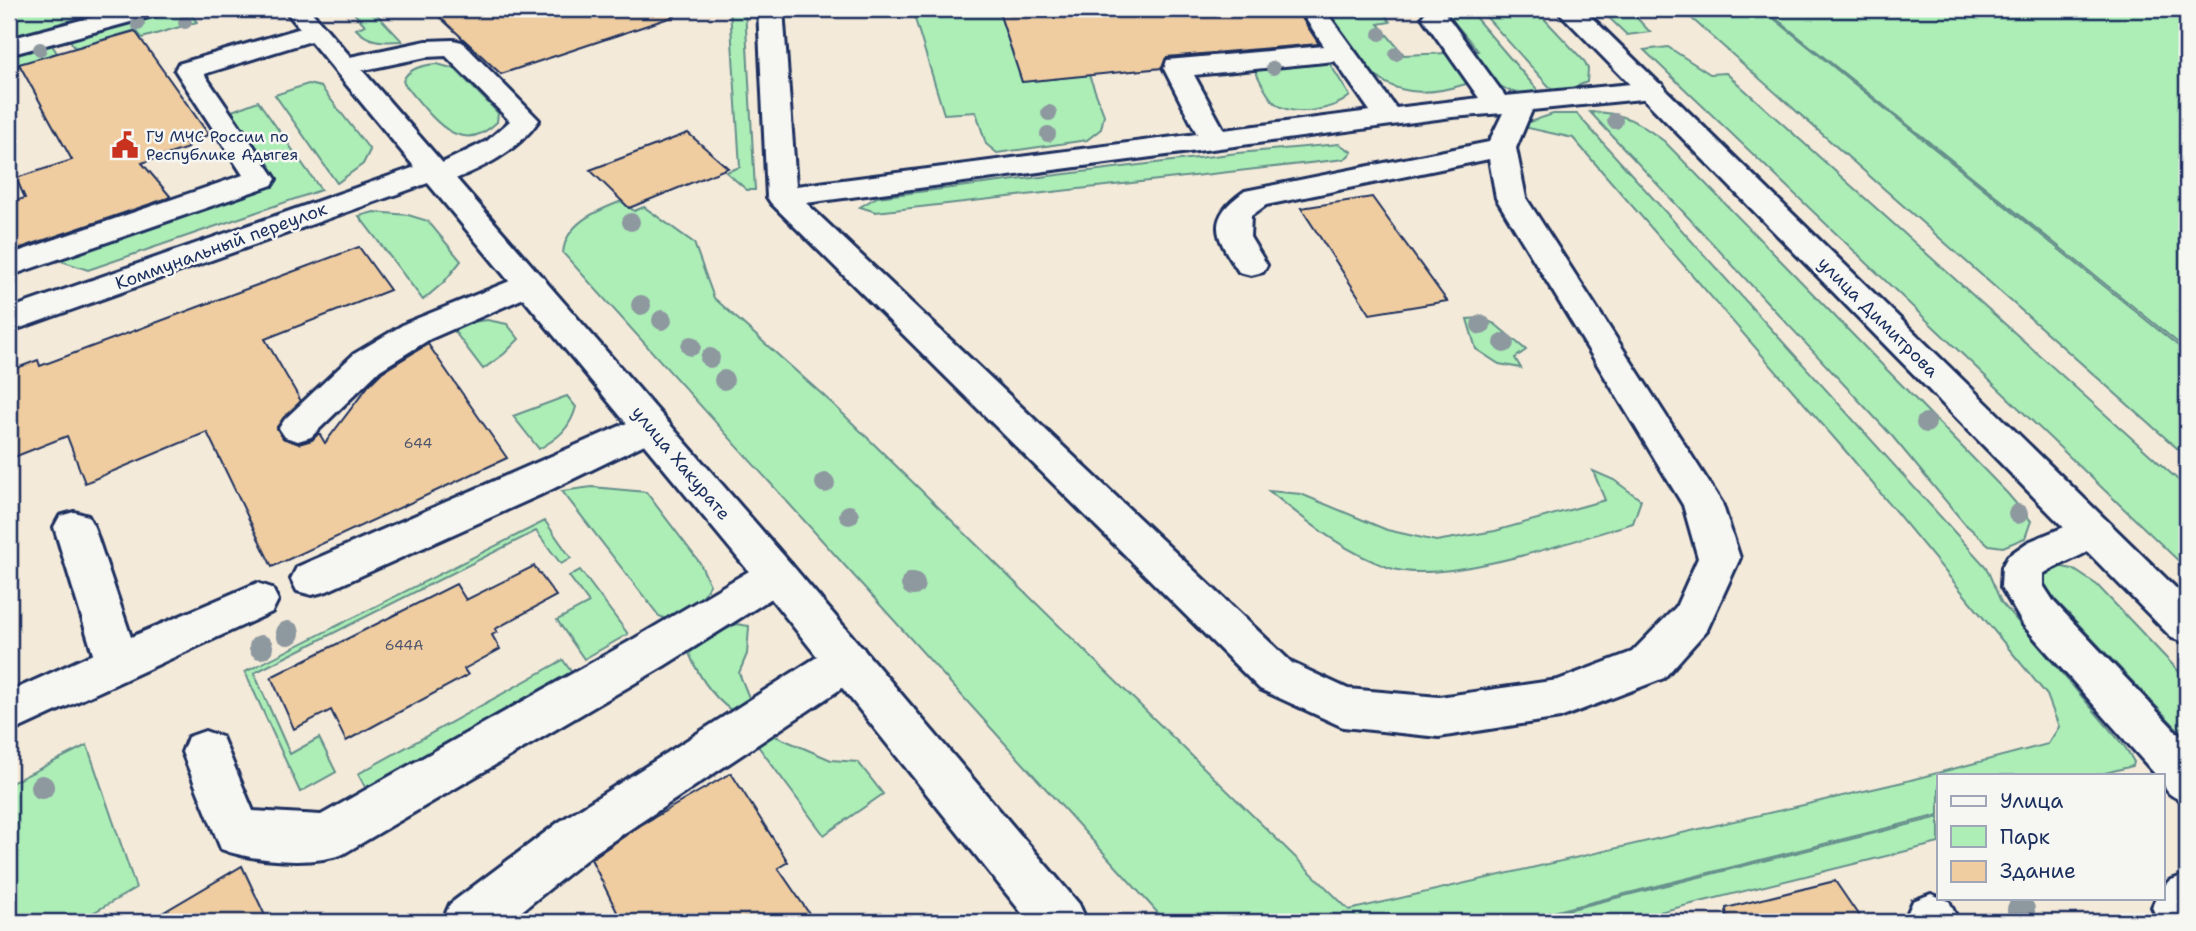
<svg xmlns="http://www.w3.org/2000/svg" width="2196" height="931" font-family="'Shantell Sans',sans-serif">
  <rect width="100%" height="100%" fill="#f4ead9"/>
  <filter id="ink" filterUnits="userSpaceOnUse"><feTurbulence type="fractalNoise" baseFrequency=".0143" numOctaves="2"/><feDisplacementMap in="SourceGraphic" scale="14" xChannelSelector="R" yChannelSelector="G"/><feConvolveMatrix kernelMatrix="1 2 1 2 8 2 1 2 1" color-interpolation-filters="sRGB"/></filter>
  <g filter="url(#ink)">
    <g fill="#adeeb7" stroke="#648e8a" stroke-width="2">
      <path d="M9 9H131L9 42Z"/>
      <path d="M172 9H186L197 22 142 38 136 30 75 48 68 37Z"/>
      <path d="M350 9H372L402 41C383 42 369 43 356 29L365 25Z"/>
      <path d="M730 9H745L755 190H747L726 172 740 167Z"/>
      <path d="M912 9H998L1022 82 1089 75 1104 115 1101 129 1087 140 997 153 986 144 976 112 944 114Z"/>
      <path d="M1322 9H1468L1541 94C1498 96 1496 82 1469 53L1478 51 1444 10 1385 14 1390 22 1378 24 1404 55 1449 53 1468 74 1466 84C1382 110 1366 68 1322 9Z"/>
      <path d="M1479 9H1535L1585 62 1588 69 1587 82 1568 90 1554 92Z"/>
      <path d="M1600 9H1649L1635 16 1650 32 1627 35Z"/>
      <path d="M1681 9H1762L2187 353V457Z"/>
      <path d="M1764 9H2187V350Z"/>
      <path d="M50 42 57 53 19 64V67L9 70V53Z"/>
      <path d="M1668 47 1710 74 1726 73 2187 488V569L1644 50Z"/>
      <path d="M1325 56 1350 96C1334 110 1293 118 1275 103 1265 94 1258 76 1252 64Z"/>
      <path d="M437 64 455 69 498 113 497 122C458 161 429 112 405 85L403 81C408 68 423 65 437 64Z"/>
      <path d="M308 84 321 87 370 150 363 164 337 183 275 95Z"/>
      <path d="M258 101 321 190 88 270 55 259 269 185 275 174 232 111Z"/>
      <path d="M1590 112C1624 112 1638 122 1664 141L2007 493 2031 521 2025 538 2003 547 1989 545 1964 523 1892 436Z"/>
      <path d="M1553 114H1577L1986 567 2001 602 2125 747 2134 762 2133 766 2097 775H1939V815L1513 922H1166L563 253C566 222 597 211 622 201L634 211 644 207 694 243 714 298 833 404 1349 910 1903 782 2048 744 2059 727 2047 695 1849 455 1573 138 1528 128 1526 123Z"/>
      <path d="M1339 144 1352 152 1345 159 876 212 860 207 877 197 1238 153Z"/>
      <path d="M374 212 408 215 428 221 461 261 444 282 423 300 359 216Z"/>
      <path d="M1481 318 1495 324 1526 350 1515 358 1521 368 1499 364 1476 349 1467 319Z"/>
      <path d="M487 320 507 324 519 339 504 354 483 369 452 328 456 324Z"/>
      <path d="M567 396 576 407C570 429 558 438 539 449L513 416Z"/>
      <path d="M1593 471 1614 480 1641 500 1633 523C1576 540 1443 586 1390 568 1343 552 1307 521 1269 491L1301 494 1387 530 1436 541 1495 531 1605 500Z"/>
      <path d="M592 487 646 492 700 563 710 585 701 599 669 620 659 616 562 491Z"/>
      <path d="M545 521 571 558 561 564 536 531 254 673 290 754 319 738 336 772 300 792 245 672Z"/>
      <path d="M2051 565 2073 569 2097 585 2187 680V739L2047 591 2041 575Z"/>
      <path d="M580 570 628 634 584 659 557 620 589 603 569 576Z"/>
      <path d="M736 624 749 626 747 654 739 673 752 705 741 717C716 702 700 680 689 653L716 634Z"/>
      <path d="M563 660 572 673 366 789 358 774Z"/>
      <path d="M766 732 831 760 858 762 883 794 824 835 752 738Z"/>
      <path d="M87 745 136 888 77 922H9V784Z"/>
      <path d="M1939 817V843L1619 922H1520Z"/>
    </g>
    <g fill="#efcda0" stroke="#1b2f5e" stroke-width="2">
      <path d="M431 9H674L675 16 501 74Z"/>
      <path d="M998 9H1296L1319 44 1167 57 1162 68 1022 82Z"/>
      <path d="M135 31 209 135 185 142 188 148 142 163 170 196 168 198 9 252V203L25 198 16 178 72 160 19 64Z"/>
      <path d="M688 133 728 168 629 208 590 170Z"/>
      <path d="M1372 197 1447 301 1370 314 1301 208Z"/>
      <path d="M359 247 390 290 265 339 301 401 277 427 283 438 299 444 312 440 319 433 325 443 369 385 382 372 428 344 507 458 272 567 207 432 85 483 67 436 9 459V371L38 360 40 366Z"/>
      <path d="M534 566 556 596 495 629 497 632 492 635 500 649 464 669 468 675 346 741 331 710 294 729 271 677 456 584 466 600Z"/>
      <path d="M731 773 788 862 778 868 815 922H622L591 859 641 825Z"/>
      <path d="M242 866 268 922H147Z"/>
      <path d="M1835 881 1863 922H1727L1726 908Z"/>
    </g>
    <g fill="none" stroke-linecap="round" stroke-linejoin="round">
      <defs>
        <g id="minor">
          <path d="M123 9H164L160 14 9 55V39Z"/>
          <path d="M758 9H783L796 186 1197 134 1164 69 1167 60 1324 46 1299 9H1324L1396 108 1479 98 1422 17 1426 12 1435 9 1444 12 1505 96 1652 82 1662 84 1666 90 1662 96 1652 98 1532 110 1516 148 1526 198 1722 503 1740 558 1707 630 1664 678 1560 718 1439 737 1343 727 1260 689 771 203 767 197ZM1335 61 1370 111 1224 130 1194 75ZM1503 113 1489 142 1245 191C1205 219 1215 236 1239 272L1251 275 1263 272 1267 265 1250 237 1251 216 1266 205 1489 159 1496 198 1683 505 1698 558 1676 607 1632 652 1558 680 1439 697 1348 689 1292 663 806 203 1452 117Z"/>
          <path d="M315 24 324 27 328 32 324 37 204 74 276 179 272 185 9 276V255L243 175 175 70 178 64Z"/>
          <path d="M453 40 462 42 539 120C516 153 484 167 448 182L437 185 428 183 9 332V309L421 165 432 162 440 164 487 141 510 121 446 56 426 57 345 74 336 72 332 66 336 60 345 58 426 41Z"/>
          <path d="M530 273 542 276 547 283 542 290 430 339 380 370 311 437 298 441 285 437 279 428 285 419 354 354 406 323Z"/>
          <path d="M650 413 663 417 669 426 663 435 540 495 327 591 312 595 297 591 291 579 297 567Z"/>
          <path d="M74 512 88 516 94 527 131 637 257 583 272 588 278 600 272 612 9 733V692L93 654 54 527 60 516Z"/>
          <path d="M2091 516 2105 520 2111 531C2099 553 2064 560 2043 574V585L2054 602 2187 743V802C2172 797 2163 793 2163 775H2156L2024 626 2001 587 2002 567 2008 556 2028 542Z"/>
          <path d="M776 559 791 564 797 575 791 586 664 666 343 854C313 866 251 861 221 849L182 752 188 737 205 731 222 737 253 811 321 815 632 640 761 564Z"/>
          <path d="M847 643 863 648 869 661 863 674 593 854 508 922H442L450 904 559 822 831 648Z"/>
          <path d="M2187 874V922H2159L2152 907 2156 898H2163V887L2169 881Z"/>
          <path d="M1931 894 1949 901 1959 922H1906L1905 919 1913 901Z"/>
        </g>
        <g id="major">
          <path d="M284 9H309L791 564 1079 904 1087 922H1029L761 586Z"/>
          <path d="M1556 9H1583L2187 599V643L2172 638Z"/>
        </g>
      </defs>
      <use href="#minor" stroke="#1b2f5e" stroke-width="6"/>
      <use href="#major" stroke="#1b2f5e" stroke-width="6"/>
      <use href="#minor" fill="#f6f6f2" fill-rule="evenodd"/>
      <use href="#major" fill="#f6f6f2" fill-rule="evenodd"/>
    </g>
    <g fill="#8d989f">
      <circle cx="185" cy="22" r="7"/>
      <circle cx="138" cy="24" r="7"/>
      <circle cx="1380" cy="34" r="7"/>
      <circle cx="40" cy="49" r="7"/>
      <circle cx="1396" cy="54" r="7"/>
      <circle cx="1273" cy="68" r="7"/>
      <circle cx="1049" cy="113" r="8"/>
      <circle cx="1615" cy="121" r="8"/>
      <circle cx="1048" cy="134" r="8"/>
      <circle cx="631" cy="222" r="9"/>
      <circle cx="641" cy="305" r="10"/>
      <circle cx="662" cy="320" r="10"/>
      <circle cx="1481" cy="325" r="10"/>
      <circle cx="1504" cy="343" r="10"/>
      <circle cx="691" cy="346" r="10"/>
      <circle cx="710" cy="358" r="10"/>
      <circle cx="724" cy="380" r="10"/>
      <circle cx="1926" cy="423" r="10"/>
      <circle cx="825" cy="483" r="10"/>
      <circle cx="2018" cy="514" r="10"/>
      <circle cx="849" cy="515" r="10"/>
      <circle cx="913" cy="584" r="12"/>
      <circle cx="288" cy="633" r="12"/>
      <circle cx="261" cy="647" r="12"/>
      <circle cx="42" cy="787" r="12"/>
      <circle cx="2021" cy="910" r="14"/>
    </g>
  </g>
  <defs>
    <symbol id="civic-bare" viewBox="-9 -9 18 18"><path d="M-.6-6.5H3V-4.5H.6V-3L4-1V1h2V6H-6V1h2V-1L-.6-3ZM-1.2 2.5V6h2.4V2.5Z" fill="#c8321e" stroke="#f6f6f2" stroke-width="2.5" paint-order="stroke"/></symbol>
  </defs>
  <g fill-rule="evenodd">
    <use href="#civic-bare" x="106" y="126" width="38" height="38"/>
  </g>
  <g text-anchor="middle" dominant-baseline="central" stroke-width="5" stroke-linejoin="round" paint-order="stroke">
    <g font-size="14" fill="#50566e">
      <text x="418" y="443">644</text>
      <text x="404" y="645">644А</text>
    </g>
    <g font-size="16" fill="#1b2f5e" stroke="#f6f6f2" text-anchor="start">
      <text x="146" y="136">ГУ МЧС России по<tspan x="146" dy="18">Республике Адыгея</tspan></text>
    </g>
    <g font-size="18" fill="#1b2f5e" stroke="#f6f6f2">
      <text transform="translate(221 246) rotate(-20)">Коммунальный переулок</text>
      <text transform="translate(1878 317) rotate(45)">улица Димитрова</text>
      <text transform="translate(681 463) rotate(50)">улица Хакурате</text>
    </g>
  </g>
  <rect width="2196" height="931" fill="none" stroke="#f6f6f2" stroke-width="35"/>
  <rect x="18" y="18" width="2161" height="896" fill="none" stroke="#1b2f5e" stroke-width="2.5" filter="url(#ink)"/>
  <rect x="1937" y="774" width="228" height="126" fill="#f6f6f2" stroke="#9ea6b7" stroke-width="2"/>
  <rect x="1951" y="796" width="35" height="10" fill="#f6f6f2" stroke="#9ea6b7" stroke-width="2"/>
  <text x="2000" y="808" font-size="21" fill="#1b2f5e">Улица</text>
  <rect x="1951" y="826" width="35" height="21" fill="#adeeb7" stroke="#9ea6b7" stroke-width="2"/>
  <text x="2000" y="844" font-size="21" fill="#1b2f5e">Парк</text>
  <rect x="1951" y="861" width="35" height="21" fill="#efcda0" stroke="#9ea6b7" stroke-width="2"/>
  <text x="2000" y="878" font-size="21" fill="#1b2f5e">Здание</text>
</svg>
